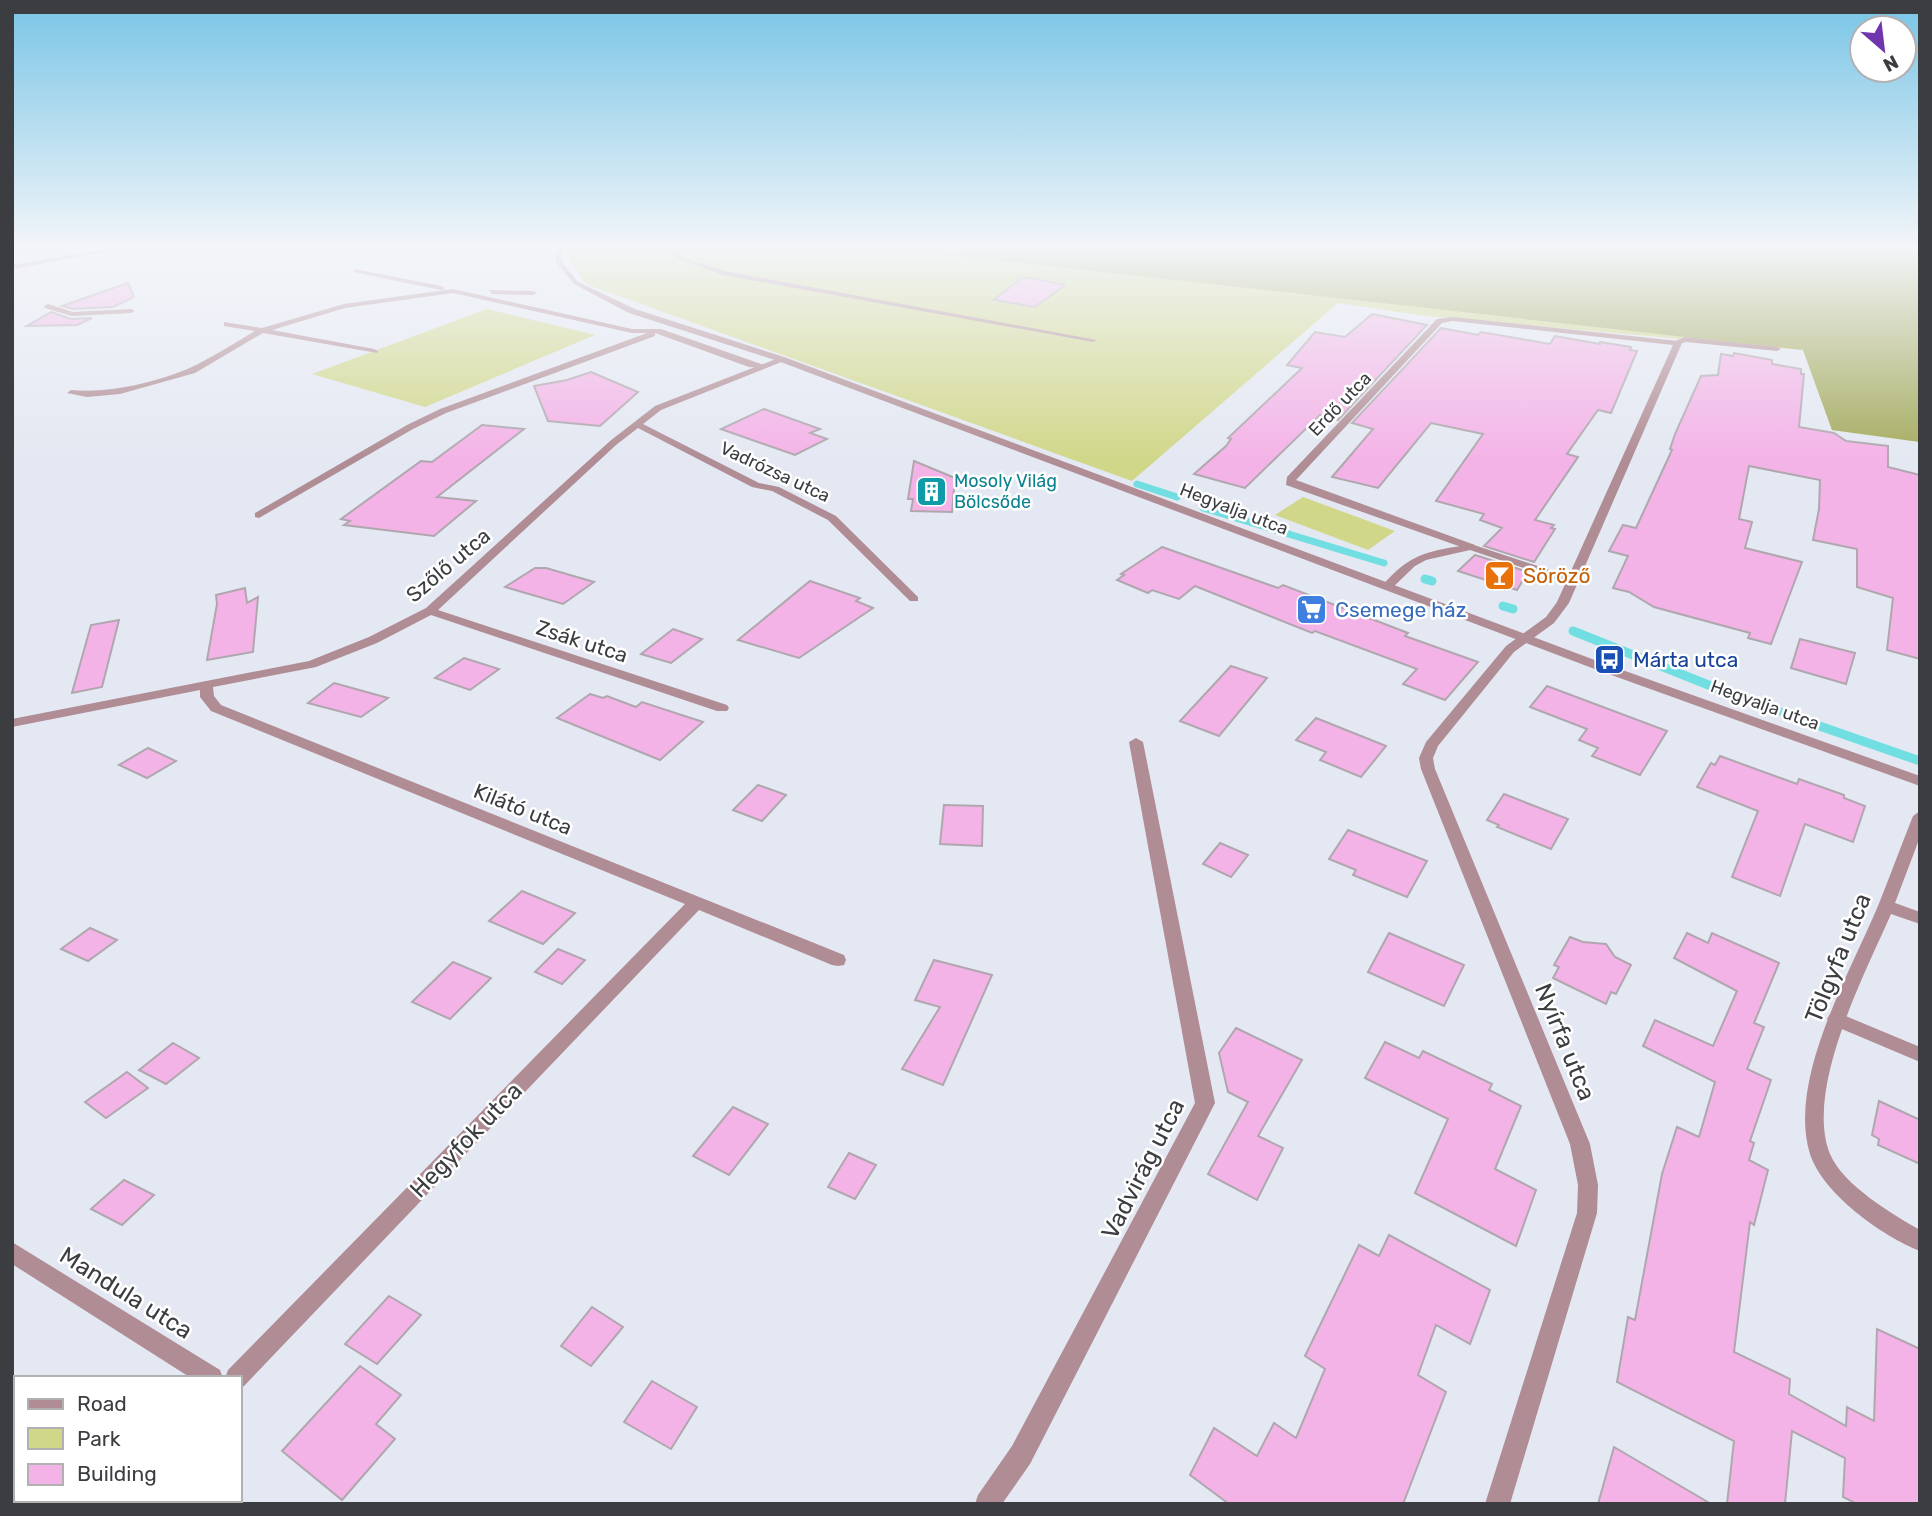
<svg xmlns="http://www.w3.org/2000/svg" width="1932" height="1516" font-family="Rubik,sans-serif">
  <rect width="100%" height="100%" fill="#e4e8f2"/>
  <g fill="#d1d789">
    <path d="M568 247H1920V442L1832 430 1803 350 1426 316 1338 303 1132 481 586 284 571 263Z"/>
    <path d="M487 309 595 335 425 407 312 374Z"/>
    <path d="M1303 497 1395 531 1368 550 1275 515Z"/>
  </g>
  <path fill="#a5ab5f" d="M879 247H1920V442L1832 430 1803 350Z"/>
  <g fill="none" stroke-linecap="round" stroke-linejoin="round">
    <g stroke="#71dee2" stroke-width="7">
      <path d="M1137 484 1177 497"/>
      <path d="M1203 508 1384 563"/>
    </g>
    <g stroke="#71dee2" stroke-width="9">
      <path d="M1425 579 1432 581"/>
      <path d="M1503 606 1513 609"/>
      <path d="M1573 631 1721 690"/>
      <path d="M1740 697 1779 711"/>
      <path d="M1808 722 1920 761"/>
    </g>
  </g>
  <g fill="#f4b3e7" stroke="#b0a7ae" stroke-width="2">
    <path d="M1021 278H1031L1065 285 1035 307 994 300Z"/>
    <path d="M128 283 134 297 113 307 73 309 62 306Z"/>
    <path d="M51 312 71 319 92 318 77 325 27 326Z"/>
    <path d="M1372 314 1427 325 1338 420 1320 415 1245 488 1194 474 1226 446 1231 439 1228 438 1302 368 1287 365 1315 332 1345 337Z"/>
    <path d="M1441 328 1478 335 1481 332 1550 344 1555 336 1600 344V342L1631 347 1630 350 1637 351 1611 413 1598 410 1567 454 1578 457 1535 520 1554 525 1551 528 1555 529 1534 562 1484 546 1502 528 1480 520 1484 514 1436 501 1483 434 1431 423 1378 488 1332 477 1373 429 1352 423Z"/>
    <path d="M1734 353 1772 360V364L1801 369V374H1804L1799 427 1834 433 1846 441 1888 446V467L1920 475V659L1887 650 1893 598 1857 587V549L1813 540 1819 509 1820 480 1749 466 1739 519 1752 522 1745 548 1802 562 1771 644 1748 638 1750 633 1654 607 1629 592 1613 588 1628 556 1609 551 1623 525 1636 528 1672 450 1670 449 1675 434 1701 376 1718 375 1721 354 1733 356Z"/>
    <path d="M591 372 638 392 600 426 548 421 534 386 567 380Z"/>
    <path d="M764 409 820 429 810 433 827 439 795 455 721 429Z"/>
    <path d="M482 425 524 429 437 497 476 501 434 536 344 525 350 521 341 519 421 461 432 462Z"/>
    <path d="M914 461 955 478 952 512 911 511 913 499H908Z"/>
    <path d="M1162 547 1278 588 1283 585 1408 633 1405 636 1478 662 1445 700 1403 684 1417 669 1315 631 1312 633 1195 586 1179 599 1152 590 1148 593 1117 580 1124 575 1121 574Z"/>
    <path d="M1475 555 1528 572 1517 590 1458 571Z"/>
    <path d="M535 568H546L594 582 563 604 505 587Z"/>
    <path d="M810 581 860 598 856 601 873 608 799 658 738 640Z"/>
    <path d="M245 588 247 603 258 597 253 652 207 660 217 604 216 595Z"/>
    <path d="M119 620 102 687 72 693 91 625Z"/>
    <path d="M673 629 702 639 671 663 641 654Z"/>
    <path d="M1800 639 1855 653 1846 684 1791 668Z"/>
    <path d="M464 658 499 669 470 690 435 678Z"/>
    <path d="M1231 666 1267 678 1219 736 1180 721Z"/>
    <path d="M334 683 388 698 361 717 308 703Z"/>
    <path d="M1547 686 1667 731 1640 775 1592 756 1598 748 1579 740 1587 729 1530 707Z"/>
    <path d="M590 694 603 698 607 696 636 707 642 702 703 722 660 760 557 718Z"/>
    <path d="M1316 718 1386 746 1361 777 1320 760 1326 752 1296 740Z"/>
    <path d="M148 748 176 761 147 778 119 765Z"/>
    <path d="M1720 756 1797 784 1799 779 1844 795V798L1865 806 1853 842 1805 824 1780 896 1732 877 1758 811 1697 787 1711 763 1715 765Z"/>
    <path d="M758 785 786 795 762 821 733 810Z"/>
    <path d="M1504 794 1568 819 1551 849 1497 827 1499 825 1487 820Z"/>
    <path d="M944 805 983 806 982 846 940 844Z"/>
    <path d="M1348 830 1427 861 1407 897 1353 875 1356 870 1329 859Z"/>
    <path d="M1220 843 1248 855 1231 877 1203 864Z"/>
    <path d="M522 891 575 913 543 944 489 921Z"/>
    <path d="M90 928 117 940 88 961 61 949Z"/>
    <path d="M1389 933 1464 965 1444 1006 1368 972Z"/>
    <path d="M1687 933 1708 943 1712 933 1779 963 1754 1023 1764 1027 1747 1069 1771 1080 1750 1141 1754 1143 1749 1160 1768 1170 1754 1225 1750 1222 1734 1352 1790 1379 1789 1394 1846 1426 1847 1407 1874 1421 1877 1329 1920 1349V1504H1857L1843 1497 1845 1458 1792 1431 1785 1504H1727L1734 1441 1617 1382 1628 1317 1635 1320 1662 1174 1677 1127 1699 1137 1715 1082 1643 1046 1655 1020 1713 1046 1737 991 1674 958Z"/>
    <path d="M1570 937 1583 942 1606 944 1615 957 1631 965 1616 994 1611 992 1606 1004 1553 978 1559 967 1554 965Z"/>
    <path d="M558 949 585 960 562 984 535 972Z"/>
    <path d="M934 960 992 975 943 1085 902 1069 940 1007 915 1000Z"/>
    <path d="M453 962 491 978 450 1019 412 1002Z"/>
    <path d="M1236 1028 1302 1060 1258 1136 1283 1148 1257 1200 1208 1174 1248 1102 1228 1092 1219 1053Z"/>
    <path d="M1385 1042 1419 1058 1423 1051 1492 1084 1489 1090 1521 1106 1495 1169 1536 1190 1516 1246 1415 1193 1448 1119 1365 1078Z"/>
    <path d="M173 1043 199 1058 166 1084 139 1070Z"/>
    <path d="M127 1072 148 1088 106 1118 85 1102Z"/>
    <path d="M1879 1101 1920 1120V1164L1878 1145 1879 1139 1872 1135Z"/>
    <path d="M733 1107 768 1124 729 1175 693 1156Z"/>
    <path d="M849 1153 876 1165 855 1199 828 1187Z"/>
    <path d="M124 1180 154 1195 122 1225 91 1209Z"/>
    <path d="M1389 1235 1490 1290 1470 1344 1436 1325 1418 1375 1446 1392 1403 1504H1229L1190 1475 1214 1428 1257 1456 1274 1423 1296 1438 1325 1369 1305 1356 1359 1245 1379 1256Z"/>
    <path d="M389 1296 421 1315 377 1364 345 1344Z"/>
    <path d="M592 1307 623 1327 591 1366 561 1346Z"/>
    <path d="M360 1366 401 1395 376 1424 395 1439 342 1500 282 1451Z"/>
    <path d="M652 1381 697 1407 671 1449 624 1422Z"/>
    <path d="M1614 1447 1711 1504H1598Z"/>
  </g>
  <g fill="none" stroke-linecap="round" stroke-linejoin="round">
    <g fill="#b08c94" fill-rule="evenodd">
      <path d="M666 247H673L682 257 724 271 1097 340 1093 342 723 275 678 259Z"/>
      <path d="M355 269 441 286 445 288 441 290 353 272Z"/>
      <path d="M453 289 632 329H661L767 366 763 368 749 367 655 333V336L446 413 413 429 259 518 255 517V513L407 425 440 409 647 333H632L453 293 345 308 272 330 374 349 378 351 377 353 263 333 195 373 120 394 87 397 67 393 71 390C109 394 164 381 198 364 217 354 236 342 255 331L224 326V322L262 328 344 304Z"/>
      <path d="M489 290 533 291 537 293 533 295 492 294Z"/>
      <path d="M48 304 73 312 131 309 135 311 131 313 72 316 45 308 44 306Z"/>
      <path d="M1685 337 1777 347 1781 349 1777 351 1686 342 1675 345V341Z"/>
      <path d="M1471 544 1577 579 1579 581 1573 584 1569 583 1470 550 1426 560 1415 566 1391 589H1383L1381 587C1412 551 1428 552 1471 544Z"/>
      <path d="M1836 1012 1920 1047V1062L1830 1024 1827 1019 1830 1014Z"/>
    </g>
    <g fill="#b08c94" fill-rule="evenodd">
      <path d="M117 247H132L12 269V265Z"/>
      <path d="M1453 317 1678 341 1682 343 1569 603 1554 623 1514 652 1438 746 1433 758 1435 769 1590 1144 1598 1185 1597 1213 1510 1504H1485L1577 1213 1578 1185 1570 1144 1421 769 1419 758 1426 742 1506 646 1546 617 1557 602 1673 345 1453 321 1442 323 1296 480 1475 545V549H1467L1286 485 1287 477 1437 319Z"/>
      <path d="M781 357H784V361L661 410 643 424 759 483 779 487 836 516 918 597V601H910L828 520 772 491 752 487 638 428 616 445 438 610 727 705 729 708 727 711H717L431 615 377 643 316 667 213 687 214 696 221 705 844 955 846 960 844 965 838 966 832 965 699 910 244 1386 240 1388V1378H225L228 1370 685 904 211 711 200 697V690L12 727V719L309 661 369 637 426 608 610 441 655 406Z"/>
      <path d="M1136 738 1143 742 1215 1103 1030 1464 1002 1504H975L978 1495 1012 1446 1195 1103 1129 742Z"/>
      <path d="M1920 811V837L1895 903 1920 912V924L1891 914C1865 974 1804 1089 1830 1154 1843 1185 1892 1214 1920 1230V1251C1882 1236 1823 1194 1810 1154 1787 1080 1850 973 1878 906 1890 876 1901 846 1913 816Z"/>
      <path d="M12 1242 220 1370 223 1378H191L12 1264Z"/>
      <path d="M103 1500H129L128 1504H102Z"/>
    </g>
    <path fill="#b08c94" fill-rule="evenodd" d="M555 247H561L562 262 578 282 635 309 784 357 1600 662 1920 776V786L1592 668 778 361 629 313 574 284 556 262Z"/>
  </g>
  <linearGradient id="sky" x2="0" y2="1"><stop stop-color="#78c5e6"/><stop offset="0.54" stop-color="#f3f5f9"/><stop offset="1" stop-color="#f3f5f9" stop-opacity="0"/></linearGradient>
  <rect width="1932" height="459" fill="url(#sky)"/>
  <defs>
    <symbol id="building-square" viewBox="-11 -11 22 22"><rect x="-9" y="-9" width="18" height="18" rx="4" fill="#0f9aa8" stroke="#fff"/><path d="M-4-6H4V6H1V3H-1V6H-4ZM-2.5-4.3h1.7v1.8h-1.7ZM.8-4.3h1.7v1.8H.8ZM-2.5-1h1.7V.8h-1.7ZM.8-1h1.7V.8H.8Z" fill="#fff"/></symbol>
    <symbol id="bar-square" viewBox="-11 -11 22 22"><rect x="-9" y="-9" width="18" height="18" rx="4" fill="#e8710a" stroke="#fff"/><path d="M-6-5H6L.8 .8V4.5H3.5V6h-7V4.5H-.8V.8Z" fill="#fff"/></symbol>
    <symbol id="supermarket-square" viewBox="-11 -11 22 22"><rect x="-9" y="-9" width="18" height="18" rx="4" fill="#3f7fe0" stroke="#fff"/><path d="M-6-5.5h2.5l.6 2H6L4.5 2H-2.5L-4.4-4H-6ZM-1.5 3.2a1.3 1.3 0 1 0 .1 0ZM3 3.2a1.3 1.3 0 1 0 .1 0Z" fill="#fff"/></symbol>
    <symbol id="bus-square" viewBox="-11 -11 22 22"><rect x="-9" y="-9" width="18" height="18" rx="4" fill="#1a4fb4" stroke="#fff"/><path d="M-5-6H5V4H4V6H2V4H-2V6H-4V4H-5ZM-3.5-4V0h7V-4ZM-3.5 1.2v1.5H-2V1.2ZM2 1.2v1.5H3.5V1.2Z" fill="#fff"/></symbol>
  </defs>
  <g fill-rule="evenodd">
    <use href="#building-square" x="914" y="474" width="35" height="35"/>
    <use href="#bar-square" x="1482" y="558" width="35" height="35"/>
    <use href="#supermarket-square" x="1294" y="592" width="35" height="35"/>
    <use href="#bus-square" x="1592" y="642" width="35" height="35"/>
  </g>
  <g text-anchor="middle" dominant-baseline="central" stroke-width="5" stroke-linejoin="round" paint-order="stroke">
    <g font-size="18" fill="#3b3d41" stroke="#fff">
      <text transform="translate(1340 404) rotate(-46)">Erdő utca</text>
      <text transform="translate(775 472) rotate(25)">Vadrózsa utca</text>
      <text transform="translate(1234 509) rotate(21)">Hegyalja utca</text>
      <text transform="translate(1765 705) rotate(20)">Hegyalja utca</text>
    </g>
    <g font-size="18" fill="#0d838f" stroke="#fff" text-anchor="start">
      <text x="954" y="481">Mosoly Világ<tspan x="954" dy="21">Bölcsőde</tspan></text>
    </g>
    <g font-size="21" fill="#3b3d41" stroke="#fff">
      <text transform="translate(448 565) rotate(-40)">Szőlő utca</text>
      <text transform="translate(582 641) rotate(18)">Zsák utca</text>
      <text transform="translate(523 809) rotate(22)">Kilátó utca</text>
    </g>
    <g font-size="21" fill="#c56008" stroke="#fff" text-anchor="start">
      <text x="1523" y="575">Söröző</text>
    </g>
    <g font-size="21" fill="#366cbe" stroke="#fff" text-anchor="start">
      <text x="1335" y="609">Csemege ház</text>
    </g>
    <g font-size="21" fill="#164399" stroke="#fff" text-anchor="start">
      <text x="1633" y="659">Márta utca</text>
    </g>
    <g font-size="24" fill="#3b3d41" stroke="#fff">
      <text transform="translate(1838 958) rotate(-68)">Tölgyfa utca</text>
      <text transform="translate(1565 1042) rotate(68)">Nyírfa utca</text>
      <text transform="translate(466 1140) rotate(-46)">Hegyfok utca</text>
      <text transform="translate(1143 1169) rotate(-63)">Vadvirág utca</text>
      <text transform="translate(126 1293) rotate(32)">Mandula utca</text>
    </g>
  </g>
  <rect width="1932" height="1516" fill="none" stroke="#3b3d41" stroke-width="28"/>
  <rect x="14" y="1376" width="228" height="126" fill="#ffffff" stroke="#b1b1b3" stroke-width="2"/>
  <rect x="28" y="1399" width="35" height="10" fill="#b08c94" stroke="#b1b1b3" stroke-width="2"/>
  <text x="77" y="1411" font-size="21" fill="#3b3d41">Road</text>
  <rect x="28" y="1428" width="35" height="21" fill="#d1d789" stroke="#b1b1b3" stroke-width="2"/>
  <text x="77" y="1446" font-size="21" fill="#3b3d41">Park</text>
  <rect x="28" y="1464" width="35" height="21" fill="#f4b3e7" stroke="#b1b1b3" stroke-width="2"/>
  <text x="77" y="1481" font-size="21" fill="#3b3d41">Building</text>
  <g transform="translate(1883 49) rotate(152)"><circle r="33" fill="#ffffff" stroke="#b1b1b3" stroke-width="2"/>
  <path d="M0-5L12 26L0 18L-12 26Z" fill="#7036ad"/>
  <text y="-10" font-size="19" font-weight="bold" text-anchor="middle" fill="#3b3d41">N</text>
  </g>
</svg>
